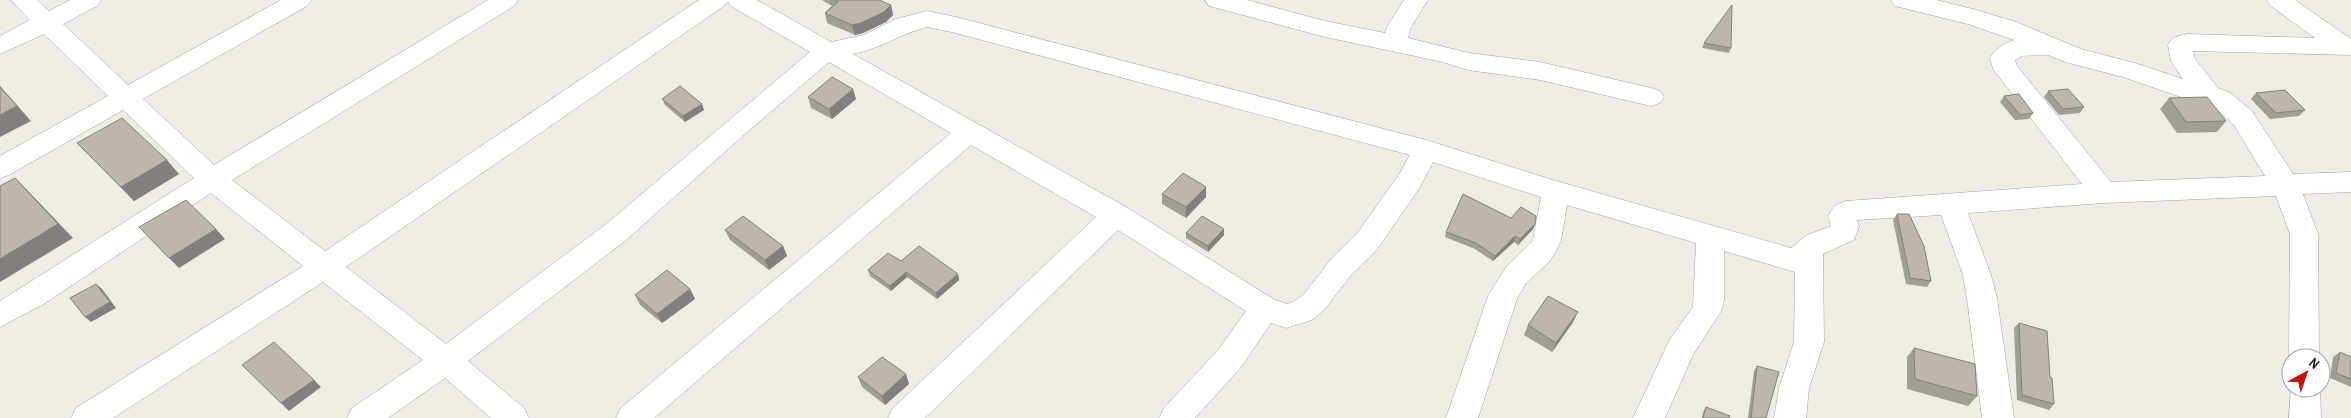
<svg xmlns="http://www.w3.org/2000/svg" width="2351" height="418" font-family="'Archivo Narrow',sans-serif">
  <rect width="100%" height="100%" fill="#efece6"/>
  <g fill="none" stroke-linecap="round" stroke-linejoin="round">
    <defs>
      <g id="minor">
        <path d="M11 0H37L49 11 70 0H101L97 6 63 24 128 85 281 0H311L307 6 143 99 214 165 488 0H518L514 6 232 180 325 251 699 0H757L831 42 864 35 896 19 927 11 956 17 1426 140 1556 181 1791 248 1807 235 1831 226 1828 216C1833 207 1836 204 1846 201L2082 184 1993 69 1990 58C1996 48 2003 44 2014 40L1968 24 1895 6 1891 0H1936L1973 9 2016 22 2081 49 2138 64 2183 79 2171 61 2168 45C2172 37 2178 36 2187 34L2315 38 2271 6 2267 0H2295L2351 39V55L2193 51 2195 59 2218 88 2229 92 2252 111 2293 174 2351 172V192L2303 194 2318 234 2319 358H2291V362L2289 358 2290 234 2276 196 2104 203 1968 213 1991 275 1997 298 2014 418H1982L1967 298 1963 275 1941 215 1857 220 1859 227 1854 240 1823 254 1824 342 1809 388 1806 418H1774L1779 388 1794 342 1795 272 1724 251V301L1721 311 1693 355 1665 418H1633L1670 339 1693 307 1696 243 1567 205 1561 241 1557 249 1550 261 1526 283 1517 299 1478 418H1446L1488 296 1506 267 1533 240 1541 197 1433 162 1420 187 1376 251 1352 274 1324 310 1312 320 1286 328 1271 323 1241 367 1195 418H1159L1164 408 1219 349 1246 311 1118 230 925 418H888L893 408 1096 217 971 145 654 418H616L621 408 951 133 829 62 746 133 625 241 468 361 524 408 529 418H491L445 378 388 418H347L352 408 423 360 323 282 113 418H71L76 408 303 266 211 193 42 305 0 327V301L194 178 123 110 9 175 0 178V156L108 96 44 34 0 54V36L30 20ZM728 1 731 6 810 52 605 225 446 344 346 267 724 6ZM927 27 956 33 1410 155 1400 173 1356 235 1332 258 1304 294 1293 302 1287 304 1275 300 1126 207 853 54C882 48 900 34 927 27ZM2048 55 2065 62 2123 77 2184 98 2212 105 2234 125 2265 176 2111 182 2017 66 2015 60 2022 56Z"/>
        <path d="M1205 0H1247L1325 21 1385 33 1387 27 1404 0H1428L1411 27 1408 38 1469 53 1540 62 1651 88 1660 91 1664 97 1660 103 1651 106 1540 80 1468 70 1443 62 1325 37 1209 6Z"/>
        <path d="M2291 385V388H2320L2321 418H2289Z"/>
      </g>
    </defs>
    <use href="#minor" stroke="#a3a3a3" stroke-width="1"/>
    <use href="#minor" fill="#fff" fill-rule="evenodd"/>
  </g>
  <g fill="#a29d96">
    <path d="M822 0H879L891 5 893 15 886 22 863 33 855 35 827 23 825 13 832 6Z"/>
    <path d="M1704 43 1731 48 1729 53 1702 48Z"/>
    <path d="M2048 91 2084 107 2080 113 2059 115 2044 97Z"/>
    <path d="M2256 93 2305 110 2299 116 2270 119 2251 99Z"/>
    <path d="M2004 96 2033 113 2029 119 2015 120 2000 102Z"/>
    <path d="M808 97 856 99 832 119 811 108Z"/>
    <path d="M2169 98 2226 121 2217 132 2177 133 2160 109Z"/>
    <path d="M662 99 704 110 685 122 665 105Z"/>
    <path d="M77 143 179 174 134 201Z"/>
    <path d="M1206 187V197L1186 218 1162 204V194Z"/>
    <path d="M1897 214 1931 281 1927 287 1906 284 1893 220Z"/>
    <path d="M1511 218 1535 224 1533 229 1518 245 1514 242 1493 261 1475 249 1445 237 1446 232Z"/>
    <path d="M1224 229V235L1208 252 1186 238V233Z"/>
    <path d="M725 230 783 246 787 256 769 270 730 240Z"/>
    <path d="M901 261 958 274 959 280 937 299 907 277 891 291 870 276 868 270Z"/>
    <path d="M690 289 695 299 662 323 640 305 635 295Z"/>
    <path d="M1573 322 1552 352 1524 335 1528 325Z"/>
    <path d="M2019 323 2050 377 2054 404 2049 410 2017 400 2014 328Z"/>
    <path d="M1914 348 1977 396 1968 406 1907 389V357Z"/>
    <path d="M2340 352 2351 357V387L2330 378 2333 357Z"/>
    <path d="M1757 366 1766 418H1748L1754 371Z"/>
    <path d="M858 377 909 384 885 405 862 387Z"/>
    <path d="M1706 407 1729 418H1702L1703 412Z"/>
  </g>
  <g fill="#847f7a">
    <path d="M891 5 893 15 886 22 863 33 855 35 852 25Z"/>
    <path d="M0 86 31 121 0 137Z"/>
    <path d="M853 89 856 99 832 119 829 109Z"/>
    <path d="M702 104 704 110 685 122 683 116Z"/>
    <path d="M167 160 179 174 134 201 121 187Z"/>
    <path d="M15 178 29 192 73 238 0 282V259Z"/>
    <path d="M1206 187V197L1186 218V207Z"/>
    <path d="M1535 224 1533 229 1518 245 1520 239Z"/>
    <path d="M216 229 225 239 179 268 169 258Z"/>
    <path d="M1224 229V235L1208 252V246Z"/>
    <path d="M1515 236 1514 242 1493 261 1495 256Z"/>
    <path d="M783 246 787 256 769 270 765 260Z"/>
    <path d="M906 272 907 277 891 291 890 286Z"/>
    <path d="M958 274 959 280 937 299 936 293Z"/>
    <path d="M96 284 102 289 116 308 91 322 85 317Z"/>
    <path d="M690 289 695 299 662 323 657 314Z"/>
    <path d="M1578 312 1573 322 1552 352 1556 343Z"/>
    <path d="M906 374 909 384 885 405 882 396Z"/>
    <path d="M314 380 321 387 289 411 281 403Z"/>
  </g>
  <g fill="#bcb6af" stroke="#847f7a">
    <path d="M835 0H879L891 5 884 12 861 23 852 25 825 13 838 2Z"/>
    <path d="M1732 5 1731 48 1704 43Z"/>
    <path d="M832 77 853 89 829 109 808 97Z"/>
    <path d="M680 86 702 104 683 116 662 99Z"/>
    <path d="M0 87 17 106 0 115Z"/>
    <path d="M2068 89 2084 107 2063 109 2048 91Z"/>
    <path d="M2285 90 2305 110 2276 113 2256 93Z"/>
    <path d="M2019 94 2033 113 2020 115 2004 96Z"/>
    <path d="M2207 97 2226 121 2186 122 2169 98Z"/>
    <path d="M122 118 167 160 121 187 77 143Z"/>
    <path d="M1183 173 1206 187 1186 207 1162 194Z"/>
    <path d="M15 178 58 224 0 259V186Z"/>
    <path d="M1463 194 1511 218 1521 207 1536 216 1535 224 1520 239 1515 236 1495 256 1476 243 1446 232Z"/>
    <path d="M186 200 216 229 169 258 139 227Z"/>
    <path d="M1897 214H1909L1924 246 1931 281 1910 278Z"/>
    <path d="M743 216 783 246 765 260 725 230Z"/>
    <path d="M1202 216 1224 229 1208 246 1186 233Z"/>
    <path d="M919 246 958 274 936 293 906 272 890 286 868 270 888 253 901 261Z"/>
    <path d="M667 270 690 289 657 314 635 295Z"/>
    <path d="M96 284 110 302 85 317 70 298Z"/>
    <path d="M1548 296 1578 312 1556 343 1528 325Z"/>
    <path d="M2019 323 2047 331 2050 377 2052 378 2054 404 2022 395Z"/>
    <path d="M274 342 314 380 281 403 242 365Z"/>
    <path d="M1914 348 1975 364 1977 396 1915 379Z"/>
    <path d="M2340 352 2351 357V379L2336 373Z"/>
    <path d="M882 357 906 374 882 396 858 377Z"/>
    <path d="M1757 366 1779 372 1766 418H1751Z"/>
    <path d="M1706 407 1730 416 1729 418H1703Z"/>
  </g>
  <g transform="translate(2306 373) rotate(40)"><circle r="24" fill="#ffffff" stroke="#a5a5a5"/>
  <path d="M0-4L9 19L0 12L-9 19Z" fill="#c0150e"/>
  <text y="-8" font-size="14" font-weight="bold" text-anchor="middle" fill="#1f1f1f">N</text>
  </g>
</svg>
